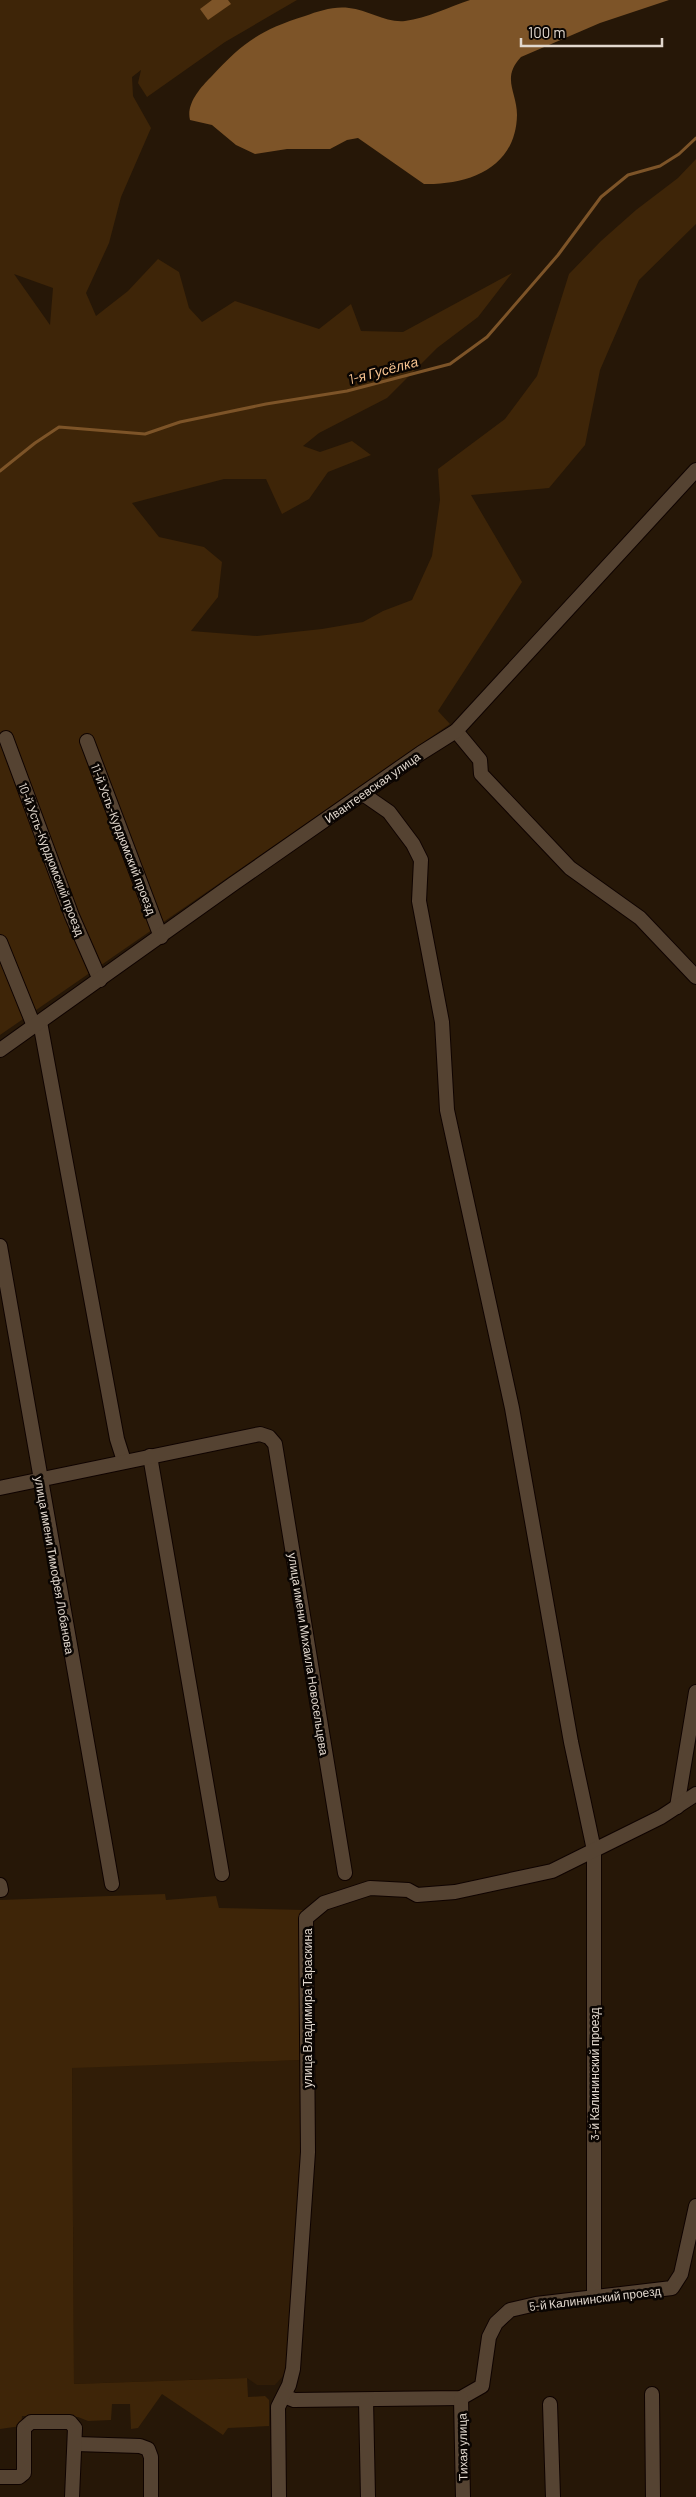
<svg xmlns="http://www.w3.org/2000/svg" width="696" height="2497" font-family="Barlow,sans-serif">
  <rect width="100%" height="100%" fill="#261707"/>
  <path fill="#311d07" d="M301 2060 303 2151 288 2365 283 2376 275 2385H257L247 2378 74 2384 72 2067Z"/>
  <g fill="#3e2508" fill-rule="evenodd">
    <path d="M0 0H297L225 42 147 97 138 83 141 70 132 77 133 96 151 128 121 197 109 243 86 293 96 316 128 291 158 259 179 272 189 308 202 322 235 301 319 329 351 304 361 331 403 332 512 273 478 317 437 348 387 398 319 433 303 446 320 452 352 441 371 455 328 472 309 499 282 514 266 479H224L132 503 159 537 204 547 222 562 218 597 191 631 257 636 322 629 363 622 383 611 412 600 432 556 440 500 438 469 505 419 537 376 569 274 601 241 636 210 678 178 696 159V224L639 280 600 370 585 445 549 488 471 495 522 582 438 711 450 724 0 1035ZM14 274 53 288 50 325Z"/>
    <path d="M165 1894 166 1900 216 1896 219 1908 304 1910 301 1923V2060L72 2068 74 2384 247 2378 248 2397 265 2396 269 2400V2426L228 2428 223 2435 162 2394 138 2428 131 2429 130 2404H112L111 2420 88 2421 78 2417 22 2416 21 2426 0 2429V1900Z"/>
  </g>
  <g fill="#7d5428">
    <path d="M212 0H228L231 4 208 20 200 9Z"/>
    <path d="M470 0H669L600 23 521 57C501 78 517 92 517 115 516 168 469 185 424 184L358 138 347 140 330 149H287L255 154 236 145 212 125 190 120C186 104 200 88 211 77 242 43 260 30 305 16 319 11 334 6 349 8 368 10 386 23 405 21 427 18 449 7 470 0Z"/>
  </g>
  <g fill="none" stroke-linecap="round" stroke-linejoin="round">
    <path stroke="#7d5428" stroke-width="3" d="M0 471 35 443 59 427 145 434 180 422 266 404 347 391 450 364 487 337 558 255 601 197 628 175 660 166 679 154 696 138"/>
    <defs>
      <g id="minor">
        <path d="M456 731 480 760 481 774 570 868 640 918 696 977"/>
        <path d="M6 738 72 916 100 980"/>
        <path d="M87 741 161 937"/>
        <path d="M363 794 389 812 413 844 421 860 419 901 442 1022 447 1110 512 1408 571 1742 594 1850V2297"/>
        <path d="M0 942 34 1026"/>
        <path d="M40 1022 117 1439 124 1461"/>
        <path d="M0 1050 233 884 421 753 456 731 696 470"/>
        <path d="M0 1246 112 1884"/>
        <path d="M150 1456 222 1874"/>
        <path d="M0 1488 260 1434 269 1437 275 1444 345 1873"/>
        <path d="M677 1807 696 1692"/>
        <path d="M0 1885 1 1890"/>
        <path d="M652 2394 653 2497"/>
        <path d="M284 2396 294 2400 461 2398 482 2386 489 2337 496 2323 510 2310 536 2304 672 2288 681 2274 696 2206"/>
        <path d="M461 2398 463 2497"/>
        <path d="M366 2400 368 2497"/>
        <path d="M550 2404 553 2497"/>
        <path d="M76 2444 140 2446 148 2449 151 2457V2497"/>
        <path d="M0 2477H19L24 2473V2428L31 2422H70L75 2428 72 2497"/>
        <path d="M279 2497 278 2407 289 2385 293 2369 308 2152 306 1918 324 1903 370 1888 408 1890 417 1895 455 1892 552 1871 661 1817 696 1794"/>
      </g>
    </defs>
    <use href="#minor" stroke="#0f0300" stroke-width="16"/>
    <use href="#minor" stroke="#554332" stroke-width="14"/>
  </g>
  <g text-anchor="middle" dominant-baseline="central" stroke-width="5" stroke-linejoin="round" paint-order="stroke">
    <g font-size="12" fill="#e1d7cd" stroke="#0a0502">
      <text transform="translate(372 787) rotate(-35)">Ивантеевская улица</text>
      <text transform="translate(124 839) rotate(69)">11-й Усть-Курдюмский проезд</text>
      <text transform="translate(52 859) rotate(69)">10-й Усть-Курдюмский проезд</text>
      <text transform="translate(55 1565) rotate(80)">улица имени Тимофея Лобанова</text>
      <text transform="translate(309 1654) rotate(81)">улица имени Михаила Новосельцева</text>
      <text transform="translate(307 2008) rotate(-90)">улица Владимира Тараскина</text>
      <text transform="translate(594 2074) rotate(-90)">3-й Калининский проезд</text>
      <text transform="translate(595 2298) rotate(-7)">5-й Калининский проезд</text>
      <text transform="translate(462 2447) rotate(-91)">Тихая улица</text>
    </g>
    <g font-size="14" font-style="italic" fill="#f7c390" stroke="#0a0502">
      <text transform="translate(383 370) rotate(-15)">1-я Гусёлка</text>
    </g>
  </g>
  <path d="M521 38v8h141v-8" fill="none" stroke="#e1d7cd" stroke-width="2.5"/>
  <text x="528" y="38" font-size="15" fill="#e1d7cd" stroke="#0a0502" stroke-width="4" paint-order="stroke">100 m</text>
</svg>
